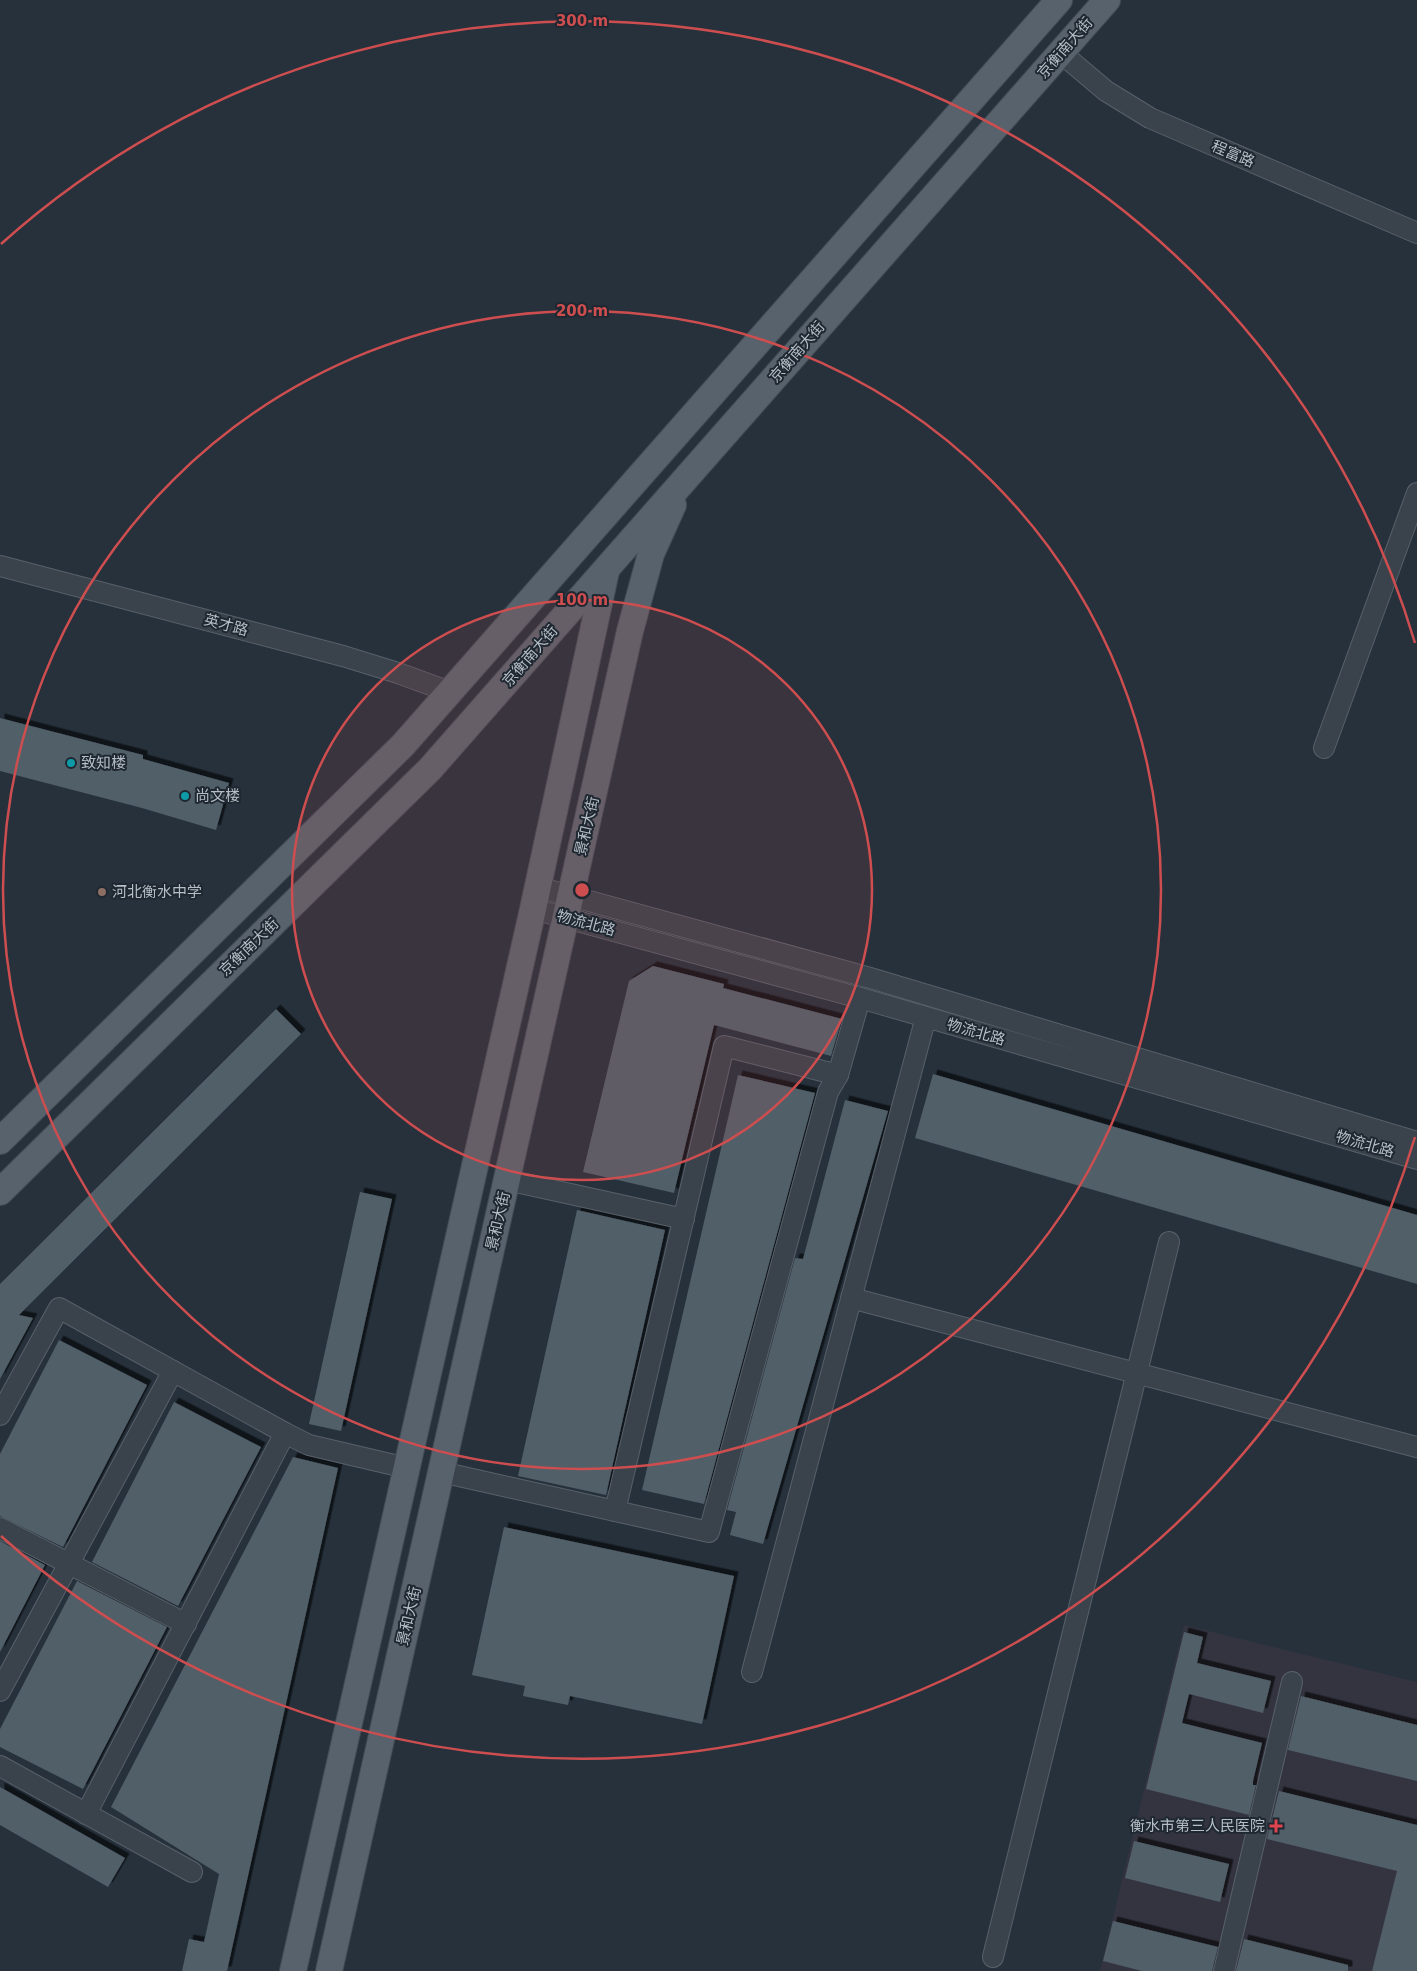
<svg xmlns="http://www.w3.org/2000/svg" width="1417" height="1971" font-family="'DejaVu Sans','Noto Sans SC',sans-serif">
  <defs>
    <filter id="shadow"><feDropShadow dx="4.5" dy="-4.5" stdDeviation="0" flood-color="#0009"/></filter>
  </defs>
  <rect width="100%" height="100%" fill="#26313c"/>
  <path fill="#343441" d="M1184 1625 1417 1682V1971H1100Z"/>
  <g fill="#515e69" filter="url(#shadow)">
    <path d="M0 718 143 755V759L229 783 216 830 142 808 0 771Z"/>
    <path d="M653 966 724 984 723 988 842 1019 831 1056 714 1025 674 1193 583 1172 629 981Z"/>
    <path d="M276 1009 301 1034 19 1315 33 1318 0 1379V1284Z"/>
    <path d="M933 1074 1417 1215V1284L915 1138Z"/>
    <path d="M738 1075 815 1093 704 1504 642 1490Z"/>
    <path d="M845 1100 888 1111 763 1544 730 1535 736 1512 727 1510 795 1258 803 1259Z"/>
    <path d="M360 1192 392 1199 341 1431 309 1424Z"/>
    <path d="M577 1210 665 1230 606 1495 518 1476Z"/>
    <path d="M59 1340 147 1385 63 1547 0 1516V1454Z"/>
    <path d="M174 1402 261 1447 178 1606 92 1562Z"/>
    <path d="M293 1457 338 1468 227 1971H182L189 1939 204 1942 219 1874 111 1807Z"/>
    <path d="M504 1527 734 1576 702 1724 570 1696 568 1705 523 1696 525 1686 472 1675Z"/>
    <path d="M0 1541 45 1565 0 1652Z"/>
    <path d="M77 1581 167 1627 83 1789 0 1747V1729Z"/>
    <path d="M1184 1632 1203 1637 1197 1663 1271 1681 1263 1713 1189 1694 1182 1723 1262 1743 1253 1781V1785H1256L1249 1815 1146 1789Z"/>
    <path d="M1301 1696 1417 1725V1781L1288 1750Z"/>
    <path d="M0 1787 125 1858 108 1887 0 1825Z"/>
    <path d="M1279 1791 1417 1825V1971H1372L1397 1871 1267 1839Z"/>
    <path d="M1134 1841 1229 1864 1220 1902 1125 1878Z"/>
    <path d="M1113 1921 1218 1947 1212 1971H1142L1103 1961Z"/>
    <path d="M1244 1939 1348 1965V1971H1236Z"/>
  </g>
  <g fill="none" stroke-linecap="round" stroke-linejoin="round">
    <defs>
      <g id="minor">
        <path d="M1061 53 1106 91 1150 118 1417 233"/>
        <path d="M0 566 343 656 398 673 450 692"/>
        <path d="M1324 748 1417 493"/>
        <path d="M538 887 867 977 1417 1142"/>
        <path d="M533 909 860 998 1417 1159"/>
        <path d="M507 1180 684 1219"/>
        <path d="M851 1298 1417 1447"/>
        <path d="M0 1415 59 1308 285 1433 86 1814"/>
        <path d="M285 1433 309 1445 407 1468"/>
        <path d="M441 1472 709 1532 828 1092 838 1075 860 998"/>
        <path d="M615 1511 724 1046 838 1075"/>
        <path d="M0 1528 186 1624"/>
        <path d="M752 1672 924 1024"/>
        <path d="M0 1691 173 1371"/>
        <path d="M0 1766 192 1872"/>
        <path d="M993 1957 1169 1242"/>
        <path d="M1224 1971 1292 1682"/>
      </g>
      <g id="major">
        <path d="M0 1141 403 745 1059 0"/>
        <path d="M0 1192 430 769 1107 0"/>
        <path d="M293 1971 533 909 606 571"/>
        <path d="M329 1971 630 631 651 554 673 505"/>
      </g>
    </defs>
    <use href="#minor" stroke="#58616a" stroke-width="22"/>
    <use href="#major" stroke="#434c55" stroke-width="28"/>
    <use href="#minor" stroke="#3a434c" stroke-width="20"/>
    <use href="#major" stroke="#58626c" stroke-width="26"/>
  </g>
  <circle cx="582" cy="890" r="290" fill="#ce4e50" fill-opacity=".12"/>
  <g fill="none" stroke="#ce4e50" stroke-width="2.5">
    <circle cx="582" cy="890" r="290"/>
    <circle cx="582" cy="890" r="579"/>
    <path d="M1415 1137A869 869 0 0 1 1 1536M1 244A869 869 0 0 1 1415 643"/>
  </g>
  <g fill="#0f9aa8" stroke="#1f2831" stroke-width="2">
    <circle cx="71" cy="763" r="5"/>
    <circle cx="185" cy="796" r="5"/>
  </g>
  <circle fill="#8d6e63" stroke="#1f2831" stroke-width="2" cx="102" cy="892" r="5"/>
  <path fill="#e0444e" stroke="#1f2831" stroke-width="2" d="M1273.5 1818.5h5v5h5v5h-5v5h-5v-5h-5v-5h5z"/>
  <g text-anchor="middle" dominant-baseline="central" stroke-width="4" stroke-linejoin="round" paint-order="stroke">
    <g font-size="15" fill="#b5bec7" stroke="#1f2831">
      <text transform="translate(1065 48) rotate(-49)">京衡南大街</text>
      <text transform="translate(1233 154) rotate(23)">程富路</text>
      <text transform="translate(797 352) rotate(-49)">京衡南大街</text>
      <text transform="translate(226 625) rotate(15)">英才路</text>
      <text transform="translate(530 656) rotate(-49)">京衡南大街</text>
      <text transform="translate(587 826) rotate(-77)">景和大街</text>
      <text transform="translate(586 923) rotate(15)">物流北路</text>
      <text transform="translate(249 947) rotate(-44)">京衡南大街</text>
      <text transform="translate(976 1032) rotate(16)">物流北路</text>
      <text transform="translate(1365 1144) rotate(16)">物流北路</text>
      <text transform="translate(498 1221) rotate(-77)">景和大街</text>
      <text transform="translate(409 1616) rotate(-77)">景和大街</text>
    </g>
    <g font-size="15" fill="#b5bec7" stroke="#1f2831" text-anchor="start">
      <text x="81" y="763">致知楼</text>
      <text x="195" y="796">尚文楼</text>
      <text x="112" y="892">河北衡水中学</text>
      <text x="1265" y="1826" text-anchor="end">衡水市第三人民医院</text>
    </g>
  </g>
  <circle cx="582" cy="890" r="8" fill="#ce4e50" stroke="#1f2831" stroke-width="2.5"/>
  <g font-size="15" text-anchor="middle" font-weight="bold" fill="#ce4e50" stroke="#1f2831" stroke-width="4" stroke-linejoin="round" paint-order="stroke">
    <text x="582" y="26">300 m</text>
    <text x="582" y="316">200 m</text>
    <text x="582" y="605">100 m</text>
  </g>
</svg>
